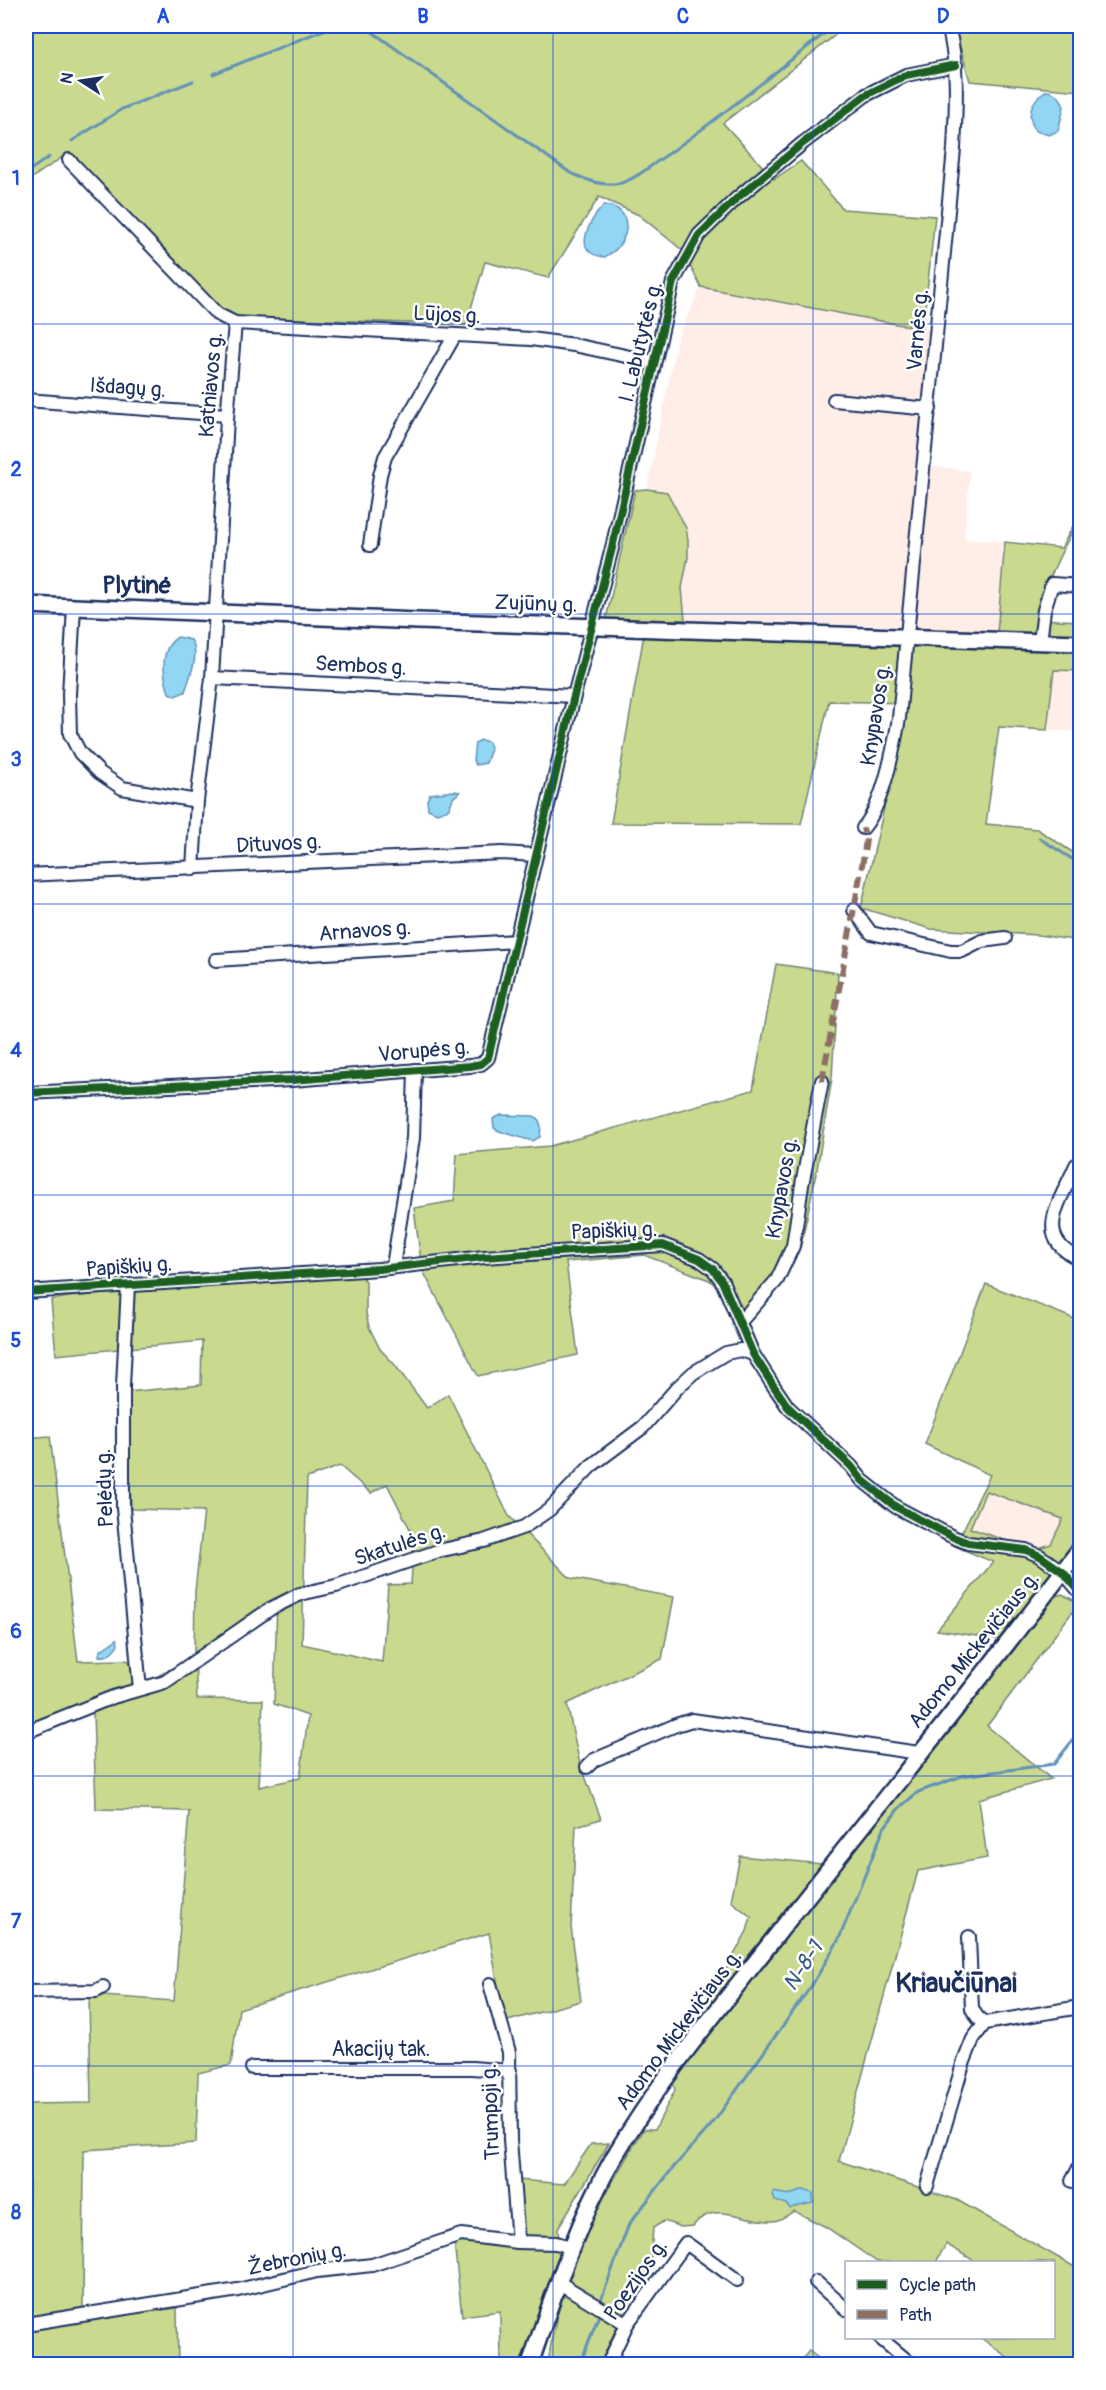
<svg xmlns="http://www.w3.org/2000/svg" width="1106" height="2390" font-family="Pangolin,sans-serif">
  <rect width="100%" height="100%" fill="#fff"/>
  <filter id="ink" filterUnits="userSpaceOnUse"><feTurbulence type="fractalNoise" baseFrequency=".0167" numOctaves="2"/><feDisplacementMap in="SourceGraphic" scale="12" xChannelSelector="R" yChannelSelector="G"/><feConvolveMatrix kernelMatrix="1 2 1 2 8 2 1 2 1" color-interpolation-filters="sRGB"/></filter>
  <g filter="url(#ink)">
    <g fill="#ffeee8">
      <path d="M701 287 923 329 942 330 930 466 970 471 964 539 1005 542 997 633 900 626 685 620 682 588 688 557 686 528 667 492 647 489 677 339Z"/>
      <path d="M1054 670 1080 671V732L1047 730Z"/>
      <path d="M986 1491 1063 1519 1051 1544 1033 1550 970 1528Z"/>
    </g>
    <g fill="#c9da8e" stroke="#728476" stroke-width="1.5" fill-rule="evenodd">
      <path d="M26 26H847L723 123 774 179 801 161 843 209 935 216 923 329 701 287 682 250 639 215 599 197 548 278 485 262 466 325 237 317 218 306 67 154 26 182Z"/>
      <path d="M954 26H1080V91L970 81Z"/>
      <path d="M647 489 667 492 686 528 688 540V557L682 588 685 620 606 619 635 490Z"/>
      <path d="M1080 513V517C1062 551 1045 581 1038 619L1080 621V635L997 633 1005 542 1061 548Z"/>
      <path d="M644 634 1080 647V671L1054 670 1047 730 999 727 986 824 1037 829 1080 857V941L1038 935 931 929 861 908 900 739 904 703 829 701 801 824 611 823Z"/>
      <path d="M776 964 838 973 832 1078 817 1169 801 1245 777 1286 745 1311 709 1280 644 1255 566 1262 578 1355 478 1376 422 1269 414 1208 454 1201 457 1154 550 1146 753 1090Z"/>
      <path d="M347 1275 360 1276 366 1281V1313L369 1327 380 1349 395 1365 427 1408 448 1394 509 1516 570 1578 674 1597 662 1659 567 1704 579 1760 601 1819 576 1826 571 1927 581 2001 504 2022 489 1933 239 2009 231 2065 198 2073 196 2143 84 2150 83 2320 177 2308 178 2364H26L30 2145 26 2144V2074L28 2104 91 2103 89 1995 174 2001 189 1811 96 1809 93 1711 26 1738V1438L50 1436 78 1661 127 1660 149 1681 194 1656 195 1591 204 1511 131 1509 127 1392 201 1385 202 1341 56 1355 51 1300 68 1297ZM340 1466 371 1493 387 1484 414 1537 411 1584 388 1585 382 1662 302 1644 307 1478ZM277 1599 274 1704 308 1716 300 1778 259 1787 263 1700 197 1699 195 1660 235 1628Z"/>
      <path d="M986 1284 1080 1321V1537L1003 1640 937 1630 993 1562 955 1546 990 1475 925 1444ZM986 1491 1063 1519 1051 1544 1033 1550 970 1528Z"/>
      <path d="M1062 1594 1079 1603 987 1726 1051 1779 979 1799 987 1858 918 1871 839 2161 957 2200 1080 2270V2326L1077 2330 1080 2333V2364H1017L981 2338H1054V2262H976L946 2244 936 2262H877L826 2227 794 2211C788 2215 781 2220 773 2221 745 2223 714 2198 693 2226L681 2227 664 2221 653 2228 650 2269 623 2313 600 2364H548C558 2280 599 2200 644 2129H655L675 2090 672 2080 709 2030 1050 1598Z"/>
      <path d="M740 1856 823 1864 716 2004 710 1999 747 1931 751 1917 731 1901Z"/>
      <path d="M609 2143 558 2228 560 2255 524 2364H501L500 2311 462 2316 454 2241 513 2236 508 2179 564 2184 591 2144Z"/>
      <path d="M809 2351 826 2364H798Z"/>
    </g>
    <g fill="#91d6f3" stroke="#6293b7" stroke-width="1.5">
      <path d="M1045 91C1055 91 1062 98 1064 107L1058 131 1049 135 1036 131C1025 116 1031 101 1045 91Z"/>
      <path d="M604 205C629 207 632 231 617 248 614 252 609 254 605 257 570 254 589 221 604 205Z"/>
      <path d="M178 637 191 640C201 655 189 677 185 692L175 696 169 693C163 675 159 648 178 637Z"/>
      <path d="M481 740 489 742 491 749 486 763 476 765 473 760 475 743Z"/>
      <path d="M454 791 460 792 453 798 449 809 437 813 428 809 427 800 430 794Z"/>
      <path d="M501 1115 533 1116 538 1118 541 1126 540 1137 532 1141 499 1131 494 1128 493 1119Z"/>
      <path d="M117 1639 118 1645C112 1651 109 1658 99 1656L100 1651Z"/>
      <path d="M802 2190 813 2193V2203L790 2208 786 2204 775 2201 773 2195 774 2192C786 2195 791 2196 802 2190Z"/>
    </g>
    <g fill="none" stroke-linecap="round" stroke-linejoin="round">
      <g stroke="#6293b7" stroke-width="3">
        <path d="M364 26 569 172C585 180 603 187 621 183 638 178 654 163 668 154 725 114 779 69 834 26"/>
        <path d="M213 74 331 27 347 26"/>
        <path d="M72 141 122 109 193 81"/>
        <path d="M26 173 49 157"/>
        <path d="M1039 838 1080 864"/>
        <path d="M601 2300 629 2224 673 2168 713 2123 812 1985 839 1939 884 1828 899 1808 918 1792 962 1776 1054 1764 1080 1731"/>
        <path d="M580 2364 599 2315"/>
      </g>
      <defs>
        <g id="minor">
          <path d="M69 160 217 314 235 323 531 339 574 345 654 362"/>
          <path d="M26 400 227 415"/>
          <path d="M834 400 930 409"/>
          <path d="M370 545 380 475 385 457 455 335"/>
          <path d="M74 607 69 694 70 734 80 753 100 773 122 788 197 801"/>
          <path d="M1040 642 1044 610 1052 584 1080 586"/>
          <path d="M212 678 574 696"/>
          <path d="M863 828C883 805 894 748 899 718L954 149C956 107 959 67 948 26"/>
          <path d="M193 869 197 801 212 678 227 419 235 323"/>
          <path d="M26 875 502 853 535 855"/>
          <path d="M854 910 871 933 951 951H962L982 941 1005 938"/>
          <path d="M216 960 516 941"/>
          <path d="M26 1093 292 1080 470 1066 481 1064 488 1058 574 696 612 548 673 282 699 235 736 199 803 143 866 95 906 75 956 65"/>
          <path d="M1076 1165C1061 1201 1031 1238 1080 1259"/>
          <path d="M393 1266 413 1138 415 1070"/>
          <path d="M128 1285 123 1386V1508L140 1689"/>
          <path d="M26 1292 379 1269 484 1257 663 1245 699 1259 713 1269 722 1281 753 1354 771 1382 788 1407 851 1466 862 1480 896 1507 953 1537 968 1543 1026 1550 1040 1556 1063 1572 1080 1592"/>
          <path d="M740 1322 777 1280 793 1246 802 1185 822 1081"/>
          <path d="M26 1732 113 1697 165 1682 270 1609 300 1594 336 1586 438 1551 484 1541 524 1527 549 1510 591 1466 643 1427 677 1388 693 1373 726 1353 741 1350 753 1354"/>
          <path d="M587 1767 594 1760 676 1725 692 1720 919 1753"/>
          <path d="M969 1937 972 2009 978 2018 985 2023 1080 2007"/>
          <path d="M490 1984 509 2052 510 2140 518 2242"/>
          <path d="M26 1992 96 1991 103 1987"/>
          <path d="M252 2068H472L510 2071"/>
          <path d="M1072 2181 1080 2166"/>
          <path d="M927 2186 963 2064 973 2039 985 2023"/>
          <path d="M558 2282 627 2324"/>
          <path d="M816 2282 846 2309"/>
          <path d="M26 2324 238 2290 317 2271 372 2265 461 2235 518 2242 556 2243 571 2247"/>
          <path d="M880 2338 911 2364"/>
          <path d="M608 2364 627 2324 686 2243 737 2280"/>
        </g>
        <g id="major">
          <path d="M26 605 418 621 1080 643"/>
          <path d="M530 2364C554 2294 577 2222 614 2157 660 2078 720 2008 776 1936 877 1807 981 1680 1080 1549"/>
        </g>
      </defs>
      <use href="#minor" stroke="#1b2f5e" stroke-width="16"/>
      <use href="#major" stroke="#1b2f5e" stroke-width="20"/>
      <use href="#minor" stroke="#fff" stroke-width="12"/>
      <use href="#major" stroke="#fff" stroke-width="15"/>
      <path stroke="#8d6e63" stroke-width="6" stroke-dasharray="12 6" stroke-linecap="butt" d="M822 1081 863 860 866 840 863 828"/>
      <defs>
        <g id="cycleway">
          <path d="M26 1093 292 1080 470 1066 481 1064 488 1058 574 696 612 548 673 282 699 235 736 199 803 143 866 95 906 75 956 65"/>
          <path d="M26 1292 379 1269 484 1257 663 1245 699 1259 713 1269 722 1281 753 1354 771 1382 788 1407 851 1466 862 1480 896 1507 953 1537 968 1543 1026 1550 1040 1556 1063 1572 1080 1592"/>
        </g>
      </defs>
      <use href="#cycleway" stroke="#fff" stroke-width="11"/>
      <use href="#cycleway" stroke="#1b5e20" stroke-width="8"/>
    </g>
  </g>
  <path fill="none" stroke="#1d4ed8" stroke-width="1.5" stroke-opacity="0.55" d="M293 26V2364M553 26V2364M813 26V2364M26 324H1080M26 614H1080M26 904H1080M26 1195H1080M26 1486H1080M26 1776H1080M26 2066H1080"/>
  <g text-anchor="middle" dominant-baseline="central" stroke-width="5" stroke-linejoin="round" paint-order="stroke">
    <g font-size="21" fill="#1b2f5e" stroke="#fff">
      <text transform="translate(447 315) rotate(3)">Lūjos g.</text>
      <text transform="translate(918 330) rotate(-85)">Varnės g.</text>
      <text transform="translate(641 342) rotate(-76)">I. Labutytės g.</text>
      <text transform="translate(211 385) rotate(-85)">Katniavos g.</text>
      <text transform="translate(128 388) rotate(4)">Išdagų g.</text>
      <text transform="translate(536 604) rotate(2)">Zujūnų g.</text>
      <text transform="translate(361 666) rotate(3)">Sembos g.</text>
      <text transform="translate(876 715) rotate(-81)">Knypavos g.</text>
      <text transform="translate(279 844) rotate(-3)">Dituvos g.</text>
      <text transform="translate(365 931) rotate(-4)">Arnavos g.</text>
      <text transform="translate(424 1051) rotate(-5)">Vorupės g.</text>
      <text transform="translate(782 1188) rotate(-80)">Knypavos g.</text>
      <text transform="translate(614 1231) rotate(-2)">Papiškių g.</text>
      <text transform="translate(129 1267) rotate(-4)">Papiškių g.</text>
      <text transform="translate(105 1488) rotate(-92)">Pelėdų g.</text>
      <text transform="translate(400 1545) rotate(-18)">Skatulės g.</text>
      <text transform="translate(974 1650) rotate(-51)">Adomo Mickevičiaus g.</text>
      <text transform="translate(679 2030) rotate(-53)">Adomo Mickevičiaus g.</text>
      <text x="381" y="2049">Akacijų tak.</text>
      <text transform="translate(491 2112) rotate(-92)">Trumpoji g.</text>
      <text transform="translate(297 2259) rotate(-11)">Žebronių g.</text>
      <text transform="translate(636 2280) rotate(-55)">Poezijos g.</text>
    </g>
    <g font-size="22" font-style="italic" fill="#385983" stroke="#fff">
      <text transform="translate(803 1966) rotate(-57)">N-8-1</text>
    </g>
    <g font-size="24" font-weight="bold" fill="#1b2f5e" stroke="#fff">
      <text x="137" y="585">Plytinė</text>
    </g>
    <g font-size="27" font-weight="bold" fill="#1b2f5e" stroke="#fff">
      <text x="956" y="1983">Kriaučiūnai</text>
    </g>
  </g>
  <rect width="1106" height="2390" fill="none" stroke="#fff" stroke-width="66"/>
  <rect x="845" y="2261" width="210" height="78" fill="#ffffff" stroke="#a4acbf" stroke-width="1.5"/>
  <rect x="857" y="2280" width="30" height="9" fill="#1b5e20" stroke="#a4acbf" stroke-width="1.5"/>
  <text x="899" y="2291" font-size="18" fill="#1b2f5e">Cycle path</text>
  <rect x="857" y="2310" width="30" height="9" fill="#8d6e63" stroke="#a4acbf" stroke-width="1.5"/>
  <text x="899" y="2321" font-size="18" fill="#1b2f5e">Path</text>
  <g transform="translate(81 81) rotate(282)" stroke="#ffffff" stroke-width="4.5" paint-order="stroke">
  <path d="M0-4.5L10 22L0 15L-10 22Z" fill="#1b2f5e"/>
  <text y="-9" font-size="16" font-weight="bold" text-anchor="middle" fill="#1b2f5e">N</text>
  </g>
  <rect x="33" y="33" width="1040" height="2324" fill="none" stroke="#1d4ed8" stroke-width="2"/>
  <g font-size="20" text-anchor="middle" font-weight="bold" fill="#1d4ed8">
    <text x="163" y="23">A</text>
    <text x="423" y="23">B</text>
    <text x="683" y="23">C</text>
    <text x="943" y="23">D</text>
    <text x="16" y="185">1</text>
    <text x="16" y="476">2</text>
    <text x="16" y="766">3</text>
    <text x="16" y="1057">4</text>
    <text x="16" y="1347">5</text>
    <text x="16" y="1638">6</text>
    <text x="16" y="1928">7</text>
    <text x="16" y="2219">8</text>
  </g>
</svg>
